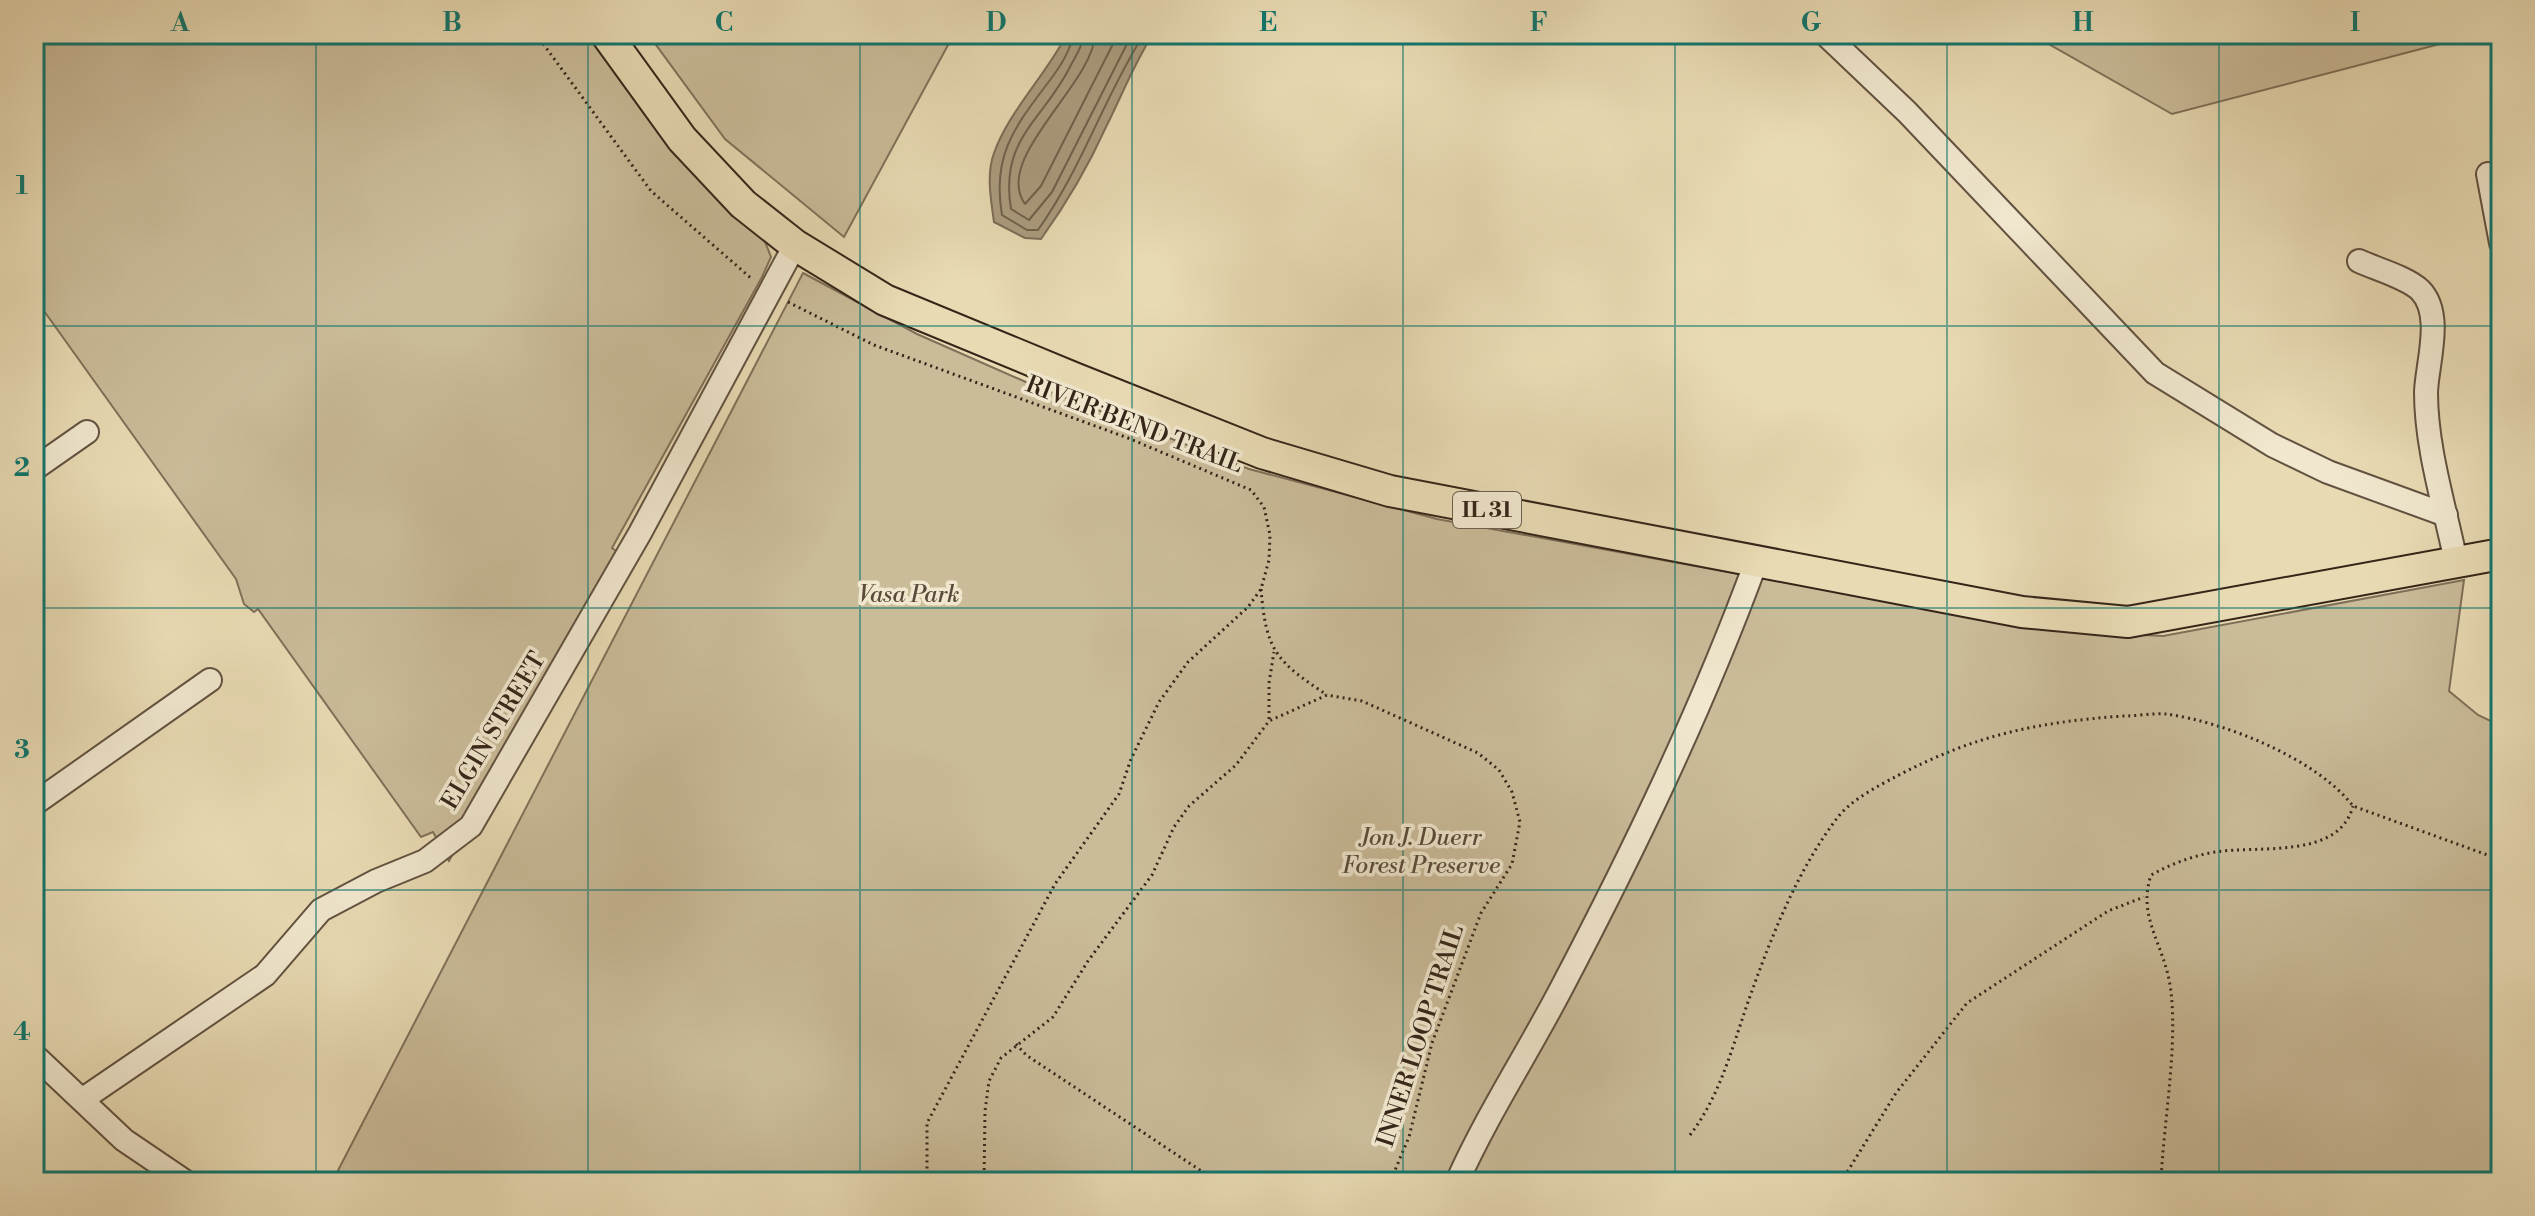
<svg xmlns="http://www.w3.org/2000/svg" width="2535" height="1216" font-family="'Libre Bodoni',serif">
  <rect width="100%" height="100%" fill="#e8dab3"/>
  <filter id="stains"><feTurbulence type="fractalNoise" baseFrequency=".0025" numOctaves="4"/><feColorMatrix values="0 0 0 0 .2 0 0 0 0 .09 0 0 0 0 .02 0 0 0 .5 -.17"/></filter>
  <radialGradient id="worn" r=".72"><stop offset=".6" stop-color="#630" stop-opacity="0"/><stop offset="1" stop-color="#630" stop-opacity=".3"/></radialGradient>
  <g fill="#cabb99" stroke="#807059" stroke-width="2">
    <path d="M34 34H591L703 180 764 239 771 257 762 277 612 548 620 554 449 861 433 832 421 837 258 609 254 612 244 604 236 579 34 297Z"/>
    <path d="M648 34H954L844 237 725 139Z"/>
    <path d="M2031 34H2478L2172 114Z"/>
    <path d="M803 273 917 334 1028 383 1249 469 1437 519 2046 630 2163 636 2464 580 2449 691 2478 715 2501 726V1182H332Z"/>
  </g>
  <path fill="#ab9c7f" stroke="#7c6c56" stroke-width="2" d="M1067 34H1153C1134 64 1122 95 1106 127 1088 167 1066 204 1041 239L1025 238 994 222C991 200 986 175 994 153 1009 111 1046 75 1067 34Z"/>
  <g fill="none" stroke-linecap="round" stroke-linejoin="round">
    <g stroke="#70604c" stroke-width="2">
      <path d="M1073 34C1071 52 1058 70 1047 84 1013 129 992 157 1002 215L1027 230H1038C1082 168 1104 97 1144 34"/>
      <path d="M1083 34C1083 45 1077 54 1072 63 1045 120 999 137 1011 209L1029 220 1052 192 1132 34"/>
      <path d="M1095 34C1094 84 992 158 1025 204L1041 186 1118 34"/>
    </g>
    <defs>
      <g id="minor">
        <path d="M1825 34 1907 112 2155 373 2272 445 2328 472 2446 515"/>
        <path d="M2488 174 2501 243"/>
        <path d="M2359 261C2376 269 2406 277 2420 290 2444 314 2427 363 2426 392 2426 449 2445 507 2456 562"/>
        <path d="M34 469 87 432"/>
        <path d="M34 804 210 680"/>
        <path d="M34 1055 124 1140 186 1182"/>
        <path d="M83 1099 265 975 321 910 376 881 425 861 471 826 640 533 795 245"/>
        <path d="M1457 1182C1487 1115 1527 1054 1561 989 1634 850 1702 709 1756 562"/>
      </g>
      <path id="major" d="M606 34 682 139 743 204 795 245 885 300 1074 378 1262 453 1390 491 2022 612 2128 622 2501 554"/>
    </defs>
    <use href="#minor" stroke="#625240" stroke-width="26"/>
    <use href="#major" stroke="#352519" stroke-width="34"/>
    <g stroke="#352519" stroke-width="3" stroke-dasharray="2 4" stroke-linecap="butt">
      <path d="M536 34 651 191 752 279"/>
      <path d="M788 302 874 345 1128 438 1251 490 1264 507 1270 535 1269 560 1261 589 1248 607 1188 662 1159 702 1131 759 1119 794 1055 884 927 1123V1182"/>
      <path d="M1261 589C1266 651 1276 661 1327 695"/>
      <path d="M1269 719V683L1274 652"/>
      <path d="M1016 1044 1026 1055 1218 1182"/>
      <path d="M1690 1135C1720 1096 1732 1048 1748 1002 1770 940 1797 870 1838 817 1851 800 1878 786 1897 776 1975 735 2037 722 2124 716 2137 716 2153 713 2166 714 2225 722 2317 759 2353 806L2501 860"/>
      <path d="M984 1182 985 1111 989 1081 1001 1058 1053 1017 1088 961 1152 875 1174 827 1189 806 1236 765 1269 721 1327 695 1362 701 1478 753 1499 770 1512 792 1520 822 1512 864 1481 913 1432 1043 1409 1137 1390 1182"/>
      <path d="M1841 1182 1896 1093 1967 1003 2108 911 2144 897"/>
      <path d="M2161 1182C2163 1123 2182 1025 2167 971 2157 935 2139 912 2151 875 2171 864 2192 856 2215 852 2258 845 2339 860 2353 806"/>
    </g>
    <use href="#minor" stroke="#f0e7ce" stroke-width="22"/>
    <use href="#major" stroke="#e8dab3" stroke-width="30"/>
  </g>
  <path fill="none" stroke="#0f766e" stroke-width="2" stroke-opacity="0.55" d="M316 34V1182M588 34V1182M860 34V1182M1132 34V1182M1403 34V1182M1675 34V1182M1947 34V1182M2219 34V1182M34 326H2501M34 608H2501M34 890H2501"/>
  <g text-anchor="middle" dominant-baseline="central" stroke-width="7" stroke-linejoin="round" paint-order="stroke">
    <rect fill="#f0e7ce" stroke="#6d5f4f" stroke-width="2" x="1453" y="492" width="68" height="36" rx="6"/>
    <g font-size="22" font-weight="bold" fill="#352519">
      <text x="1487" y="510">IL 31</text>
    </g>
    <g font-size="24" fill="#352519" stroke="#f0e7ce">
      <text transform="translate(1134 425) rotate(21)">RIVER BEND TRAIL</text>
      <text transform="translate(494 731) rotate(-59)">ELGIN STREET</text>
      <text transform="translate(1421 1036) rotate(-72)">INNER LOOP TRAIL</text>
    </g>
    <g font-size="24" font-style="italic" fill="#5a4a39" stroke="#f0e7ce">
      <text x="909" y="595">Vasa Park</text>
      <text x="1421" y="838">Jon J. Duerr<tspan x="1421" dy="28">Forest Preserve</tspan></text>
    </g>
  </g>
  <rect width="2535" height="1216" fill="none" stroke="#e8dab3" stroke-width="88"/>
  <rect x="44" y="44" width="2447" height="1128" fill="none" stroke="#0f766e" stroke-width="3"/>
  <g font-size="26" text-anchor="middle" font-weight="bold" fill="#0f766e">
    <text x="180" y="31">A</text>
    <text x="452" y="31">B</text>
    <text x="724" y="31">C</text>
    <text x="996" y="31">D</text>
    <text x="1268" y="31">E</text>
    <text x="1539" y="31">F</text>
    <text x="1811" y="31">G</text>
    <text x="2083" y="31">H</text>
    <text x="2355" y="31">I</text>
    <text x="22" y="194">1</text>
    <text x="22" y="476">2</text>
    <text x="22" y="758">3</text>
    <text x="22" y="1040">4</text>
  </g>
  <rect width="100%" height="100%" filter="url(#stains)"/>
  <rect width="100%" height="100%" fill="url(#worn)"/>
</svg>
